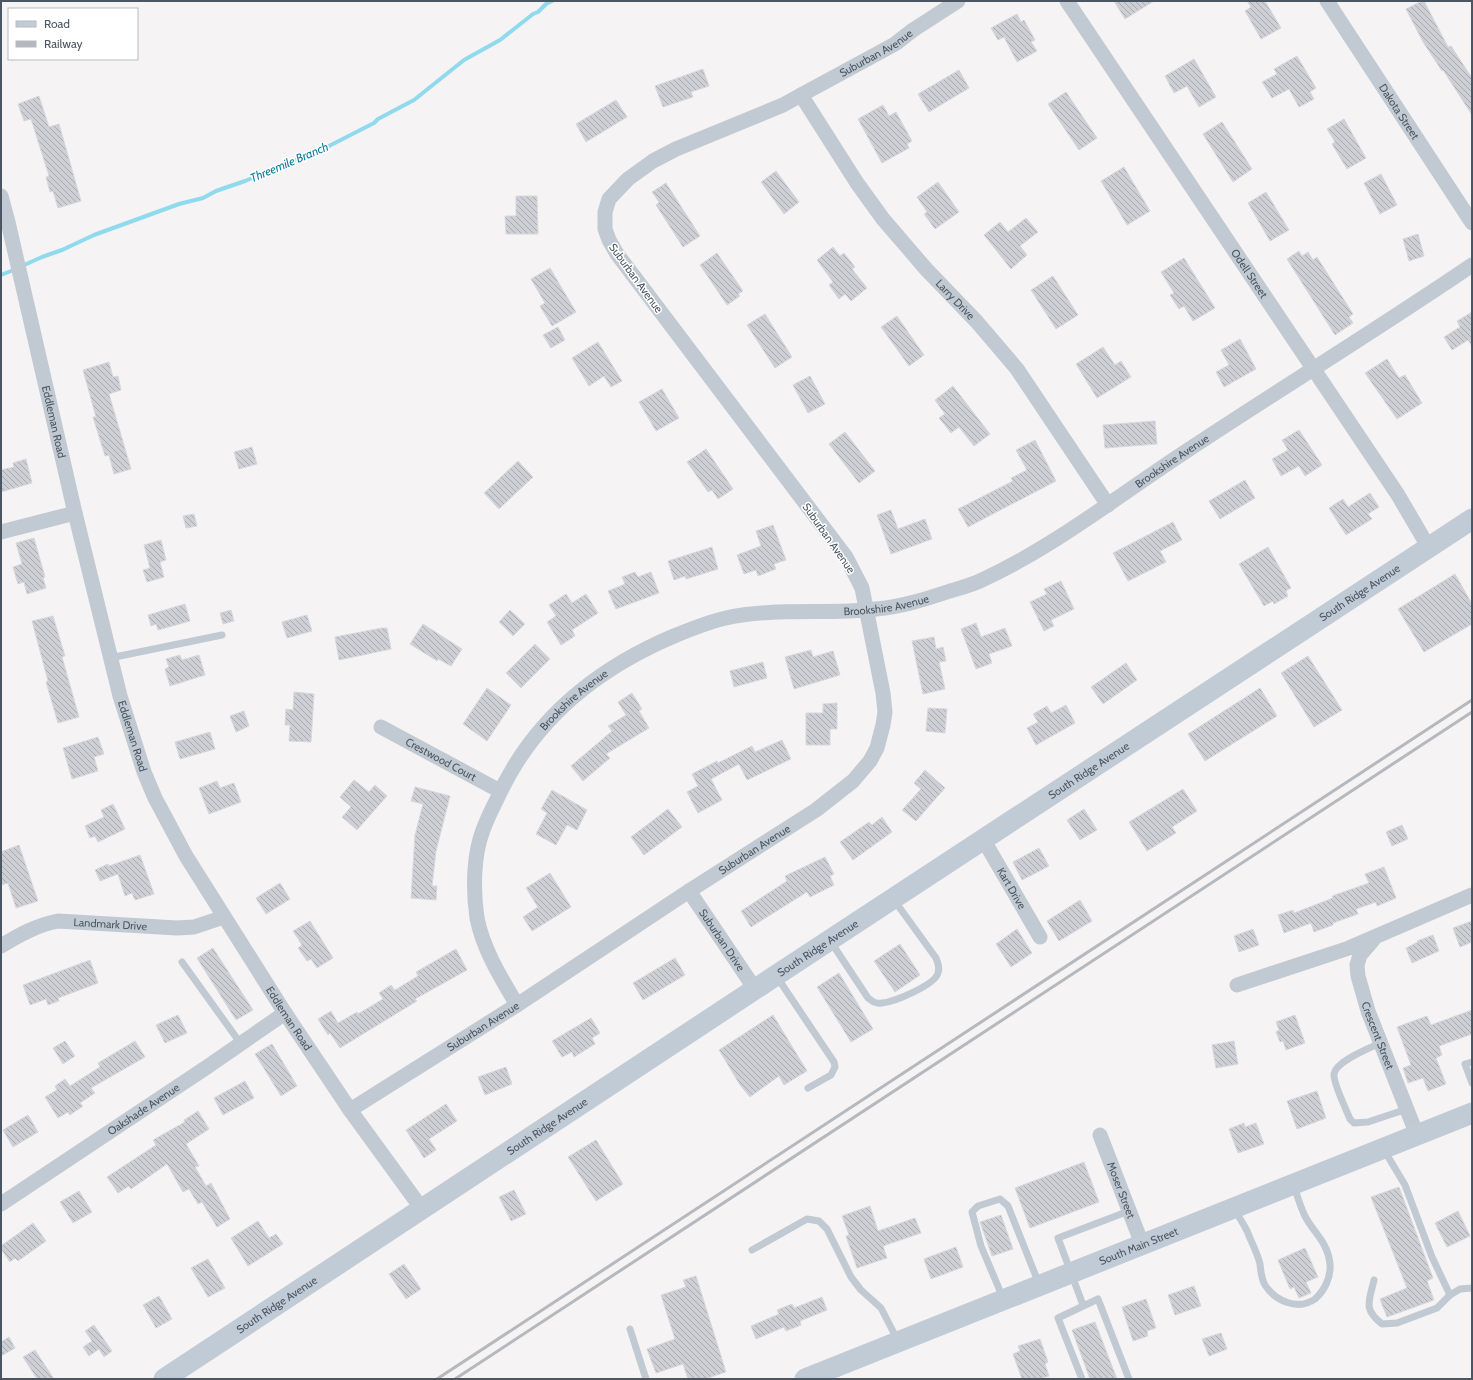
<svg xmlns="http://www.w3.org/2000/svg" width="1473" height="1380" font-family="Cabin,sans-serif">
  <defs>
    <pattern id="building-back-hatch" width="6" height="6" patternUnits="userSpaceOnUse"><rect width="6" height="6" fill="#cdcfd5"/><path d="M-1 5l2 2M0 0l6 6M5-1l2 2" fill="none" stroke="#a8abb0"/></pattern>
  </defs>
  <rect width="100%" height="100%" fill="#f5f3f3"/>
  <g fill="none" stroke-linecap="round" stroke-linejoin="round">
    <g stroke="#90daee" stroke-width="4">
      <path d="M22 266 42 257 62 250 94 235 179 204 203 198 216 191 245 181 329 146 374 123 378 119 414 100 464 60 500 40 533 14 538 12 546 4 552 1"/>
      <path d="M1 275 16 269"/>
    </g>
  </g>
  <g fill="url(#building-back-hatch)" stroke="#d7d9de">
    <path d="M1114 1H1154L1125 19Z"/>
    <path d="M1247 1H1265L1281 28 1261 39 1245 11 1251 7Z"/>
    <path d="M1422 1H1424L1448 47 1451 46 1472 78V115L1443 70 1442 71 1423 42 1406 9Z"/>
    <path d="M1017 14 1021 22 1024 20 1035 40 1031 42 1037 51 1017 62 1004 37 998 40 991 28Z"/>
    <path d="M1297 56 1316 88 1310 92 1314 99 1299 107 1289 89 1272 98 1262 82 1277 74 1274 69Z"/>
    <path d="M1194 59 1216 97 1199 107 1187 86 1174 93 1165 76Z"/>
    <path d="M703 69 709 86 691 92 693 97 663 107 655 86Z"/>
    <path d="M959 70 969 88 929 112 918 94Z"/>
    <path d="M1066 92 1097 138 1079 150 1048 104Z"/>
    <path d="M39 96 49 127 59 124 81 201 58 208 53 191 50 192 46 177 49 176 31 119 24 121 18 104Z"/>
    <path d="M616 100 627 117 586 142 576 124Z"/>
    <path d="M883 105 889 116 896 112 912 141 907 144 909 148 882 163 858 119Z"/>
    <path d="M1344 119 1366 158 1347 169 1332 144 1335 142 1327 129Z"/>
    <path d="M1222 122 1252 169 1233 182 1203 134Z"/>
    <path d="M1124 167 1150 211 1127 225 1101 181Z"/>
    <path d="M776 171 799 202 784 214 761 182Z"/>
    <path d="M1381 174 1397 205 1380 214 1364 183Z"/>
    <path d="M938 182 959 212 935 229 924 214 927 212 917 197Z"/>
    <path d="M666 183 700 236 683 247 656 205 659 202 652 192Z"/>
    <path d="M1266 192 1289 230 1270 241 1248 203Z"/>
    <path d="M516 196H537L538 234H506L505 216H516Z"/>
    <path d="M1026 218 1038 232 1020 246 1027 255 1011 269 984 235 1000 222 1008 232Z"/>
    <path d="M1418 234 1424 256 1409 261 1403 239Z"/>
    <path d="M833 247 840 256 844 253 855 267 852 269 867 288 851 301 845 294 839 299 829 285 833 282 817 260Z"/>
    <path d="M1299 251 1302 256 1308 252 1313 260 1317 257 1353 314 1349 317 1353 323 1335 335 1287 259Z"/>
    <path d="M717 253 743 291 738 294 740 296 727 305 700 265Z"/>
    <path d="M1184 258 1215 308 1193 321 1184 306 1179 309 1170 295 1174 293 1161 272Z"/>
    <path d="M550 268 576 312 552 326 540 306 545 303 531 279Z"/>
    <path d="M1053 276 1078 315 1056 329 1031 290Z"/>
    <path d="M1472 312V346L1468 340 1452 350 1444 337 1460 327 1457 321Z"/>
    <path d="M765 314 792 357 775 368 747 325Z"/>
    <path d="M897 316 924 355 909 366 881 327Z"/>
    <path d="M558 327 565 340 551 348 543 335Z"/>
    <path d="M1240 339 1256 369 1224 387 1216 372 1229 365 1221 350Z"/>
    <path d="M598 342 622 381 611 387 604 376 589 386 572 358Z"/>
    <path d="M1103 347 1115 365 1121 361 1131 377 1097 398 1076 364Z"/>
    <path d="M1387 359 1399 378 1405 375 1422 403 1397 419 1365 373Z"/>
    <path d="M109 362 113 377 118 376 121 390 109 394 131 469 114 474 109 455 105 456 93 417H96L83 370Z"/>
    <path d="M810 376 825 404 808 413 793 385Z"/>
    <path d="M953 386 990 434 974 446 959 427 951 433 939 418 945 414 935 400Z"/>
    <path d="M662 389 679 418 656 431 639 402Z"/>
    <path d="M1155 421 1157 444 1105 448 1103 425Z"/>
    <path d="M1299 430 1322 465 1305 476 1299 466 1281 476 1272 459 1288 450 1282 440Z"/>
    <path d="M845 432 875 471 859 483 829 444Z"/>
    <path d="M1035 440 1056 481 968 527 958 509 1013 481 1011 478 1027 470 1016 450Z"/>
    <path d="M252 447 257 464 239 469 234 452Z"/>
    <path d="M706 449 733 489 718 499 712 490 708 492 687 462Z"/>
    <path d="M26 459 32 483 1 492V470L14 467 13 463Z"/>
    <path d="M518 461 533 477 499 509 484 493Z"/>
    <path d="M1245 480 1255 498 1220 519 1209 501Z"/>
    <path d="M1370 493 1379 507 1368 514 1372 519 1346 535 1329 508 1343 499 1348 507Z"/>
    <path d="M891 510 898 529 925 519 932 539 891 554 877 515Z"/>
    <path d="M194 514 197 526 186 528 183 516Z"/>
    <path d="M1173 522 1182 540 1160 551 1166 562 1128 581 1113 553Z"/>
    <path d="M773 525 786 560 774 564 776 569 758 576 756 570 744 574 737 555 761 546 756 531Z"/>
    <path d="M34 538 45 577 43 578 46 588 27 594 24 582 18 584 13 567 22 564 16 543Z"/>
    <path d="M161 540 166 560 160 562 164 577 147 582 143 570 150 568 144 545Z"/>
    <path d="M712 547 718 569 686 579 685 576 674 580 668 561Z"/>
    <path d="M1268 547 1291 588 1286 591 1288 596 1274 604 1273 601 1264 606 1239 564Z"/>
    <path d="M635 572 638 577 651 572 659 593 616 609 608 591 625 584 622 577Z"/>
    <path d="M1455 574 1472 604V624L1424 652 1398 609Z"/>
    <path d="M1061 581 1074 609 1051 620 1054 626 1044 631 1030 602 1047 594 1044 589Z"/>
    <path d="M566 594 572 603 586 594 598 613 572 630 575 636 561 645 547 622 556 616 549 605Z"/>
    <path d="M185 604 190 621 158 630 156 624 151 626 148 615Z"/>
    <path d="M231 610 234 621 223 624 220 613Z"/>
    <path d="M510 610 525 624 513 636 499 622Z"/>
    <path d="M307 615 312 631 287 638 282 622Z"/>
    <path d="M53 616 65 656 62 657 79 717 58 723 46 682 48 681 32 621Z"/>
    <path d="M976 623 981 637 1005 628 1012 646 989 654 992 663 976 669 961 629Z"/>
    <path d="M423 624 462 649 451 666 438 659 437 661 410 644Z"/>
    <path d="M382 628H387L391 649 339 660 335 637Z"/>
    <path d="M934 637 936 649 943 647 946 661 939 662 945 689 923 694 912 641Z"/>
    <path d="M535 644 550 659 521 688 506 673Z"/>
    <path d="M811 650 813 657 833 651 840 675 794 689 785 657Z"/>
    <path d="M180 655 182 660 199 655 205 675 170 686 165 669 169 667 166 659Z"/>
    <path d="M1308 656 1342 710 1314 727 1281 673Z"/>
    <path d="M763 662 767 678 734 687 730 671Z"/>
    <path d="M1126 663 1137 680 1103 704 1091 687Z"/>
    <path d="M487 688 511 705 487 741 463 724Z"/>
    <path d="M1260 688 1277 716 1205 761 1188 734Z"/>
    <path d="M294 692 314 694 311 742 289 741 290 725H285L286 709 293 710Z"/>
    <path d="M632 693 642 709 639 711 649 728 606 754 610 758 583 781 571 766 612 731 608 726 626 715 618 702Z"/>
    <path d="M837 703V729H830V745H806V713H823V704Z"/>
    <path d="M1066 705 1075 723 1036 745 1027 728 1038 722 1033 714 1047 706 1051 713Z"/>
    <path d="M928 708 947 709 945 733 926 731Z"/>
    <path d="M244 711 249 726 236 732 230 716Z"/>
    <path d="M210 732 215 749 180 759 175 742Z"/>
    <path d="M98 737 104 754 94 757 98 771 72 779 63 748Z"/>
    <path d="M782 740 791 759 747 780 739 764 711 779 722 800 698 813 687 792 698 786 692 774 717 761 718 763 752 746 755 752Z"/>
    <path d="M925 770 945 788 916 821 902 810 921 789 914 783Z"/>
    <path d="M354 780 369 792 375 785 387 796 357 830 342 817 351 807 340 797Z"/>
    <path d="M217 781 220 788 234 783 241 802 209 814 199 788Z"/>
    <path d="M415 787 450 796 436 851 432 886H437L436 900 411 898 415 835 423 804 411 801Z"/>
    <path d="M1183 789 1197 811 1172 827 1176 833 1147 851 1129 822Z"/>
    <path d="M552 790 587 810 577 830 567 825 556 845 536 834 547 813 541 809Z"/>
    <path d="M113 804 125 829 98 842 95 836 90 838 85 826 104 817 101 810Z"/>
    <path d="M668 809 682 827 644 855 631 837Z"/>
    <path d="M1084 809 1097 830 1080 840 1067 820Z"/>
    <path d="M882 817 892 832 853 860 840 842 869 822 872 825Z"/>
    <path d="M1402 825 1408 839 1392 846 1386 832Z"/>
    <path d="M19 845 38 901 16 908 8 883 1 885V852Z"/>
    <path d="M1039 848 1049 866 1022 880 1013 862Z"/>
    <path d="M140 855 154 894 135 900 132 893 125 896 118 874 100 881 95 870 108 864 109 866Z"/>
    <path d="M825 857 834 874 830 876 834 885 810 897 807 892 751 927 741 911 787 881 785 876Z"/>
    <path d="M1384 867 1396 898 1377 906 1376 902 1356 909 1358 914 1333 923V925L1314 932 1311 923 1284 933 1278 915 1293 910 1294 913 1333 898 1332 896 1369 883 1365 874Z"/>
    <path d="M550 873 571 907 532 931 523 917 538 907 526 888Z"/>
    <path d="M280 883 290 899 266 914 256 898Z"/>
    <path d="M1080 900 1092 921 1059 941 1047 921Z"/>
    <path d="M310 921 333 958 317 968 311 959 307 961 298 948 302 945 293 931Z"/>
    <path d="M1472 921V942L1460 947 1453 928Z"/>
    <path d="M1017 929 1032 953 1011 967 996 944Z"/>
    <path d="M1253 929 1259 945 1239 952 1234 936Z"/>
    <path d="M1433 935 1439 951 1412 963 1406 948 1418 942 1417 941Z"/>
    <path d="M900 944 920 975 895 992 874 961Z"/>
    <path d="M213 948 253 1010 236 1020 197 958Z"/>
    <path d="M456 949 467 970 415 999 417 1001 340 1048 330 1033 328 1035 318 1019 331 1011 338 1023 357 1012 358 1014 383 999 379 993 391 985 395 990 418 976 416 972Z"/>
    <path d="M675 958 685 975 643 1000 633 983Z"/>
    <path d="M90 960 98 983 58 998 59 1001 48 1005 46 999 30 1005 23 985Z"/>
    <path d="M839 973 873 1029 851 1042 817 987Z"/>
    <path d="M1472 1010V1034L1439 1046 1442 1055 1436 1058 1446 1084 1428 1091 1423 1078 1408 1083 1403 1068 1411 1065 1397 1027 1427 1016 1431 1025Z"/>
    <path d="M178 1015 187 1033 165 1043 156 1025Z"/>
    <path d="M773 1015 807 1071 784 1085 779 1076 750 1097 740 1085 719 1050Z"/>
    <path d="M1295 1015 1305 1043 1286 1050 1283 1041 1280 1042 1276 1032 1279 1030 1276 1022Z"/>
    <path d="M591 1018 600 1033 592 1038 595 1044 574 1057 572 1052 562 1057 552 1041Z"/>
    <path d="M65 1041 75 1056 63 1064 53 1048Z"/>
    <path d="M135 1041 145 1057 91 1088 95 1093 80 1103 83 1106 70 1115 68 1112 58 1118 45 1097 57 1090 55 1086 65 1079 70 1086 100 1067 98 1063Z"/>
    <path d="M1234 1041 1238 1064 1216 1068 1212 1045Z"/>
    <path d="M272 1044 297 1086 281 1096 255 1054Z"/>
    <path d="M506 1067 512 1084 485 1095 478 1077Z"/>
    <path d="M245 1081 254 1098 223 1115 214 1098Z"/>
    <path d="M1317 1091 1326 1118 1297 1129 1287 1101Z"/>
    <path d="M446 1104 457 1121 429 1139 436 1150 424 1158 406 1130Z"/>
    <path d="M198 1111 209 1129 186 1144 199 1166 195 1167 206 1186 211 1183 230 1219 217 1227 202 1202 198 1204 189 1189 183 1192 167 1164 131 1189 129 1186 118 1193 107 1177 156 1145 153 1140 185 1122 184 1120Z"/>
    <path d="M28 1115 38 1132 13 1147 3 1130Z"/>
    <path d="M1244 1123 1245 1127 1256 1123 1264 1144 1238 1153 1229 1129Z"/>
    <path d="M596 1140 623 1184 596 1201 568 1157Z"/>
    <path d="M1084 1162 1099 1202 1030 1228 1015 1188Z"/>
    <path d="M1399 1187 1433 1278 1427 1281 1434 1300 1387 1317 1380 1299 1407 1288 1371 1197Z"/>
    <path d="M514 1190 526 1214 511 1221 499 1197Z"/>
    <path d="M79 1191 92 1212 73 1223 60 1202Z"/>
    <path d="M870 1206 878 1231 915 1218 921 1233 883 1246 887 1258 857 1268 846 1236 849 1235 842 1216Z"/>
    <path d="M1458 1211 1470 1236 1447 1247 1435 1223Z"/>
    <path d="M1001 1215 1013 1249 992 1256 980 1222Z"/>
    <path d="M258 1221 269 1238 276 1234 283 1244 248 1266 231 1238Z"/>
    <path d="M33 1223 46 1241 18 1261 15 1258 10 1262 1 1249V1246Z"/>
    <path d="M956 1247 963 1267 931 1279 924 1259Z"/>
    <path d="M1305 1248 1318 1277 1306 1282 1311 1293 1299 1298 1294 1287 1290 1289 1278 1260Z"/>
    <path d="M208 1259 225 1288 208 1297 191 1268Z"/>
    <path d="M404 1264 421 1289 406 1299 389 1274Z"/>
    <path d="M696 1276 726 1372 705 1379H688L683 1364 656 1373 647 1349 675 1339 661 1295 686 1287 683 1280Z"/>
    <path d="M1194 1286 1201 1306 1175 1315 1168 1295Z"/>
    <path d="M159 1296 172 1319 156 1328 143 1305Z"/>
    <path d="M822 1297 827 1310 800 1321 801 1325 786 1331 784 1327 756 1339 751 1326 779 1314 777 1310 792 1304 794 1308Z"/>
    <path d="M1146 1299 1156 1328 1147 1331 1148 1336 1133 1341 1122 1307Z"/>
    <path d="M1095 1322 1117 1379H1090L1072 1330Z"/>
    <path d="M94 1325 112 1351 104 1357 99 1349 89 1356 83 1347 92 1341 85 1331Z"/>
    <path d="M1221 1333 1227 1349 1209 1356 1202 1339Z"/>
    <path d="M9 1337 15 1348 1 1356V1342Z"/>
    <path d="M1040 1339 1048 1362 1045 1364 1049 1376 1040 1379H1022L1013 1354 1020 1351 1018 1346Z"/>
    <path d="M35 1350 54 1379H37L23 1357Z"/>
  </g>
  <g fill="none" stroke-linecap="round" stroke-linejoin="round">
    <g stroke="#c1cad2" stroke-width="7">
      <path d="M110 658 222 635"/>
      <path d="M831 942 868 998C873 1002 876 1004 882 1003 894 1002 935 985 938 973 940 968 938 963 936 958L894 900"/>
      <path d="M182 962 241 1044"/>
      <path d="M777 977 834 1062 835 1067 831 1075 808 1088"/>
      <path d="M1380 1043C1370 1048 1336 1061 1334 1074 1333 1083 1346 1109 1350 1119L1354 1123 1368 1122 1407 1109"/>
      <path d="M1472 1062 1465 1064 1472 1083"/>
      <path d="M1384 1150 1405 1185 1432 1257 1450 1295"/>
      <path d="M1235 1209C1239 1219 1246 1226 1249 1236 1253 1245 1258 1255 1260 1264 1261 1272 1261 1278 1265 1285 1275 1301 1298 1311 1315 1299 1325 1290 1331 1277 1330 1264 1328 1243 1315 1234 1306 1218 1301 1209 1298 1197 1294 1187"/>
      <path d="M752 1250 807 1219 819 1221 827 1229 851 1277 861 1290 881 1308 898 1341"/>
      <path d="M1374 1280C1369 1302 1363 1309 1382 1324L1397 1323 1437 1308 1450 1295 1460 1289 1472 1288"/>
      <path d="M1003 1298 981 1246 972 1212 978 1206 1000 1199 1008 1206 1039 1284"/>
      <path d="M1083 1305 1058 1238 1129 1211"/>
      <path d="M630 1329 646 1379"/>
      <path d="M1082 1379 1058 1318 1098 1299 1129 1379"/>
    </g>
    <g stroke="#c1cad2" stroke-width="15">
      <path id="s1" d="M1067 1 1398 495 1429 548"/>
      <path id="s2" d="M1327 1 1472 223"/>
      <path id="s3" d="M801 95 857 183 883 219 926 269 977 322 1017 369 1108 505"/>
      <path id="s4" d="M1 196 8 222 75 513 120 696 144 772 155 798 186 856 285 1013 350 1110 422 1209"/>
      <path d="M1 532 75 513"/>
      <path id="s5" d="M381 727 500 791"/>
      <path id="s6" d="M983 839 1040 937"/>
      <path id="s7" d="M689 891 755 989"/>
      <path id="s8" d="M1373 940 1360 955 1357 965 1358 976 1368 1011 1417 1135"/>
      <path id="s9" d="M1 946C19 935 37 925 58 921L177 928 194 927 224 917"/>
      <path d="M1237 985 1349 948 1472 895"/>
      <path id="s10" d="M517 1005C501 978 483 949 477 918 473 891 473 856 483 830 487 819 492 809 497 799 532 721 596 669 674 636 691 629 708 622 726 618 776 607 827 615 876 609 901 607 926 599 950 591 960 588 972 585 982 580 1055 546 1118 496 1185 452 1280 389 1378 329 1472 265"/>
      <path id="s11" d="M350 1110 517 1005 689 891 816 810 853 781 870 761 877 748 883 725 885 712 883 693 862 588 846 557 617 254 609 240 605 229V212L609 199 628 179 653 161 676 149 783 105 801 95 895 44 913 30 958 1"/>
      <path id="s12" d="M1100 1135 1142 1244"/>
      <path id="s13" d="M1 1204 207 1067 285 1013"/>
    </g>
    <g stroke="#c1cbd6" stroke-width="21">
      <path id="s14" d="M164 1379 775 976 1472 519"/>
      <path id="s15" d="M805 1379 1472 1113"/>
    </g>
    <g stroke="#b5b8bd" stroke-width="3">
      <path d="M437 1379 1472 700"/>
      <path d="M455 1379 1472 712"/>
    </g>
  </g>
  <g text-anchor="middle" dominant-baseline="central" stroke-width="3" stroke-linejoin="round" paint-order="stroke">
    <g font-size="11" fill="#4a5661" stroke="#fff">
      <text stroke="none"><textPath href="#s11" startOffset="1585">Suburban Avenue</textPath></text>
      <text stroke="none"><textPath href="#s2" startOffset="132">Dakota Street</textPath></text>
      <text stroke="none"><textPath href="#s1" startOffset="328">Odell Street</textPath></text>
      <text transform="translate(636 278) rotate(54)">Suburban Avenue</text>
      <text stroke="none"><textPath href="#s3" startOffset="257">Larry Drive</textPath></text>
      <text stroke="none"><textPath href="#s4" startOffset="232">Eddleman Road</textPath></text>
      <text stroke="none"><textPath href="#s10" startOffset="1006">Brookshire Avenue</textPath></text>
      <text transform="translate(829 538) rotate(55)">Suburban Avenue</text>
      <text stroke="none"><textPath href="#s14" startOffset="1431">South Ridge Avenue</textPath></text>
      <text stroke="none"><textPath href="#s10" startOffset="682">Brookshire Avenue</textPath></text>
      <text stroke="none"><textPath href="#s10" startOffset="346">Brookshire Avenue</textPath></text>
      <text stroke="none"><textPath href="#s4" startOffset="556">Eddleman Road</textPath></text>
      <text stroke="none"><textPath href="#s5" startOffset="68">Crestwood Court</textPath></text>
      <text stroke="none"><textPath href="#s14" startOffset="1107">South Ridge Avenue</textPath></text>
      <text stroke="none"><textPath href="#s11" startOffset="481">Suburban Avenue</textPath></text>
      <text stroke="none"><textPath href="#s6" startOffset="57">Kart Drive</textPath></text>
      <text stroke="none"><textPath href="#s9" startOffset="115">Landmark Drive</textPath></text>
      <text stroke="none"><textPath href="#s7" startOffset="59">Suburban Drive</textPath></text>
      <text stroke="none"><textPath href="#s14" startOffset="783">South Ridge Avenue</textPath></text>
      <text stroke="none"><textPath href="#s4" startOffset="880">Eddleman Road</textPath></text>
      <text stroke="none"><textPath href="#s11" startOffset="157">Suburban Avenue</textPath></text>
      <text stroke="none"><textPath href="#s8" startOffset="104">Crescent Street</textPath></text>
      <text stroke="none"><textPath href="#s13" startOffset="171">Oakshade Avenue</textPath></text>
      <text stroke="none"><textPath href="#s14" startOffset="459">South Ridge Avenue</textPath></text>
      <text stroke="none"><textPath href="#s12" startOffset="59">Moser Street</textPath></text>
      <text stroke="none"><textPath href="#s15" startOffset="359">South Main Street</textPath></text>
      <text stroke="none"><textPath href="#s14" startOffset="135">South Ridge Avenue</textPath></text>
    </g>
    <g font-size="12" font-style="italic" fill="#0c7c9b" stroke="#fff">
      <text transform="translate(289 162) rotate(-23)">Threemile Branch</text>
    </g>
  </g>
  <rect width="1473" height="1380" fill="none" stroke="#4a5661" stroke-width="4"/>
  <rect x="8" y="8" width="130" height="52" fill="#ffffff" stroke="#b7bbc0"/>
  <rect x="16" y="21" width="20" height="6" fill="#c1cbd6" stroke="#b7bbc0"/>
  <text x="44" y="28" font-size="12" fill="#4a5661">Road</text>
  <rect x="16" y="41" width="20" height="6" fill="#b5b8bd" stroke="#b7bbc0"/>
  <text x="44" y="48" font-size="12" fill="#4a5661">Railway</text>
</svg>
